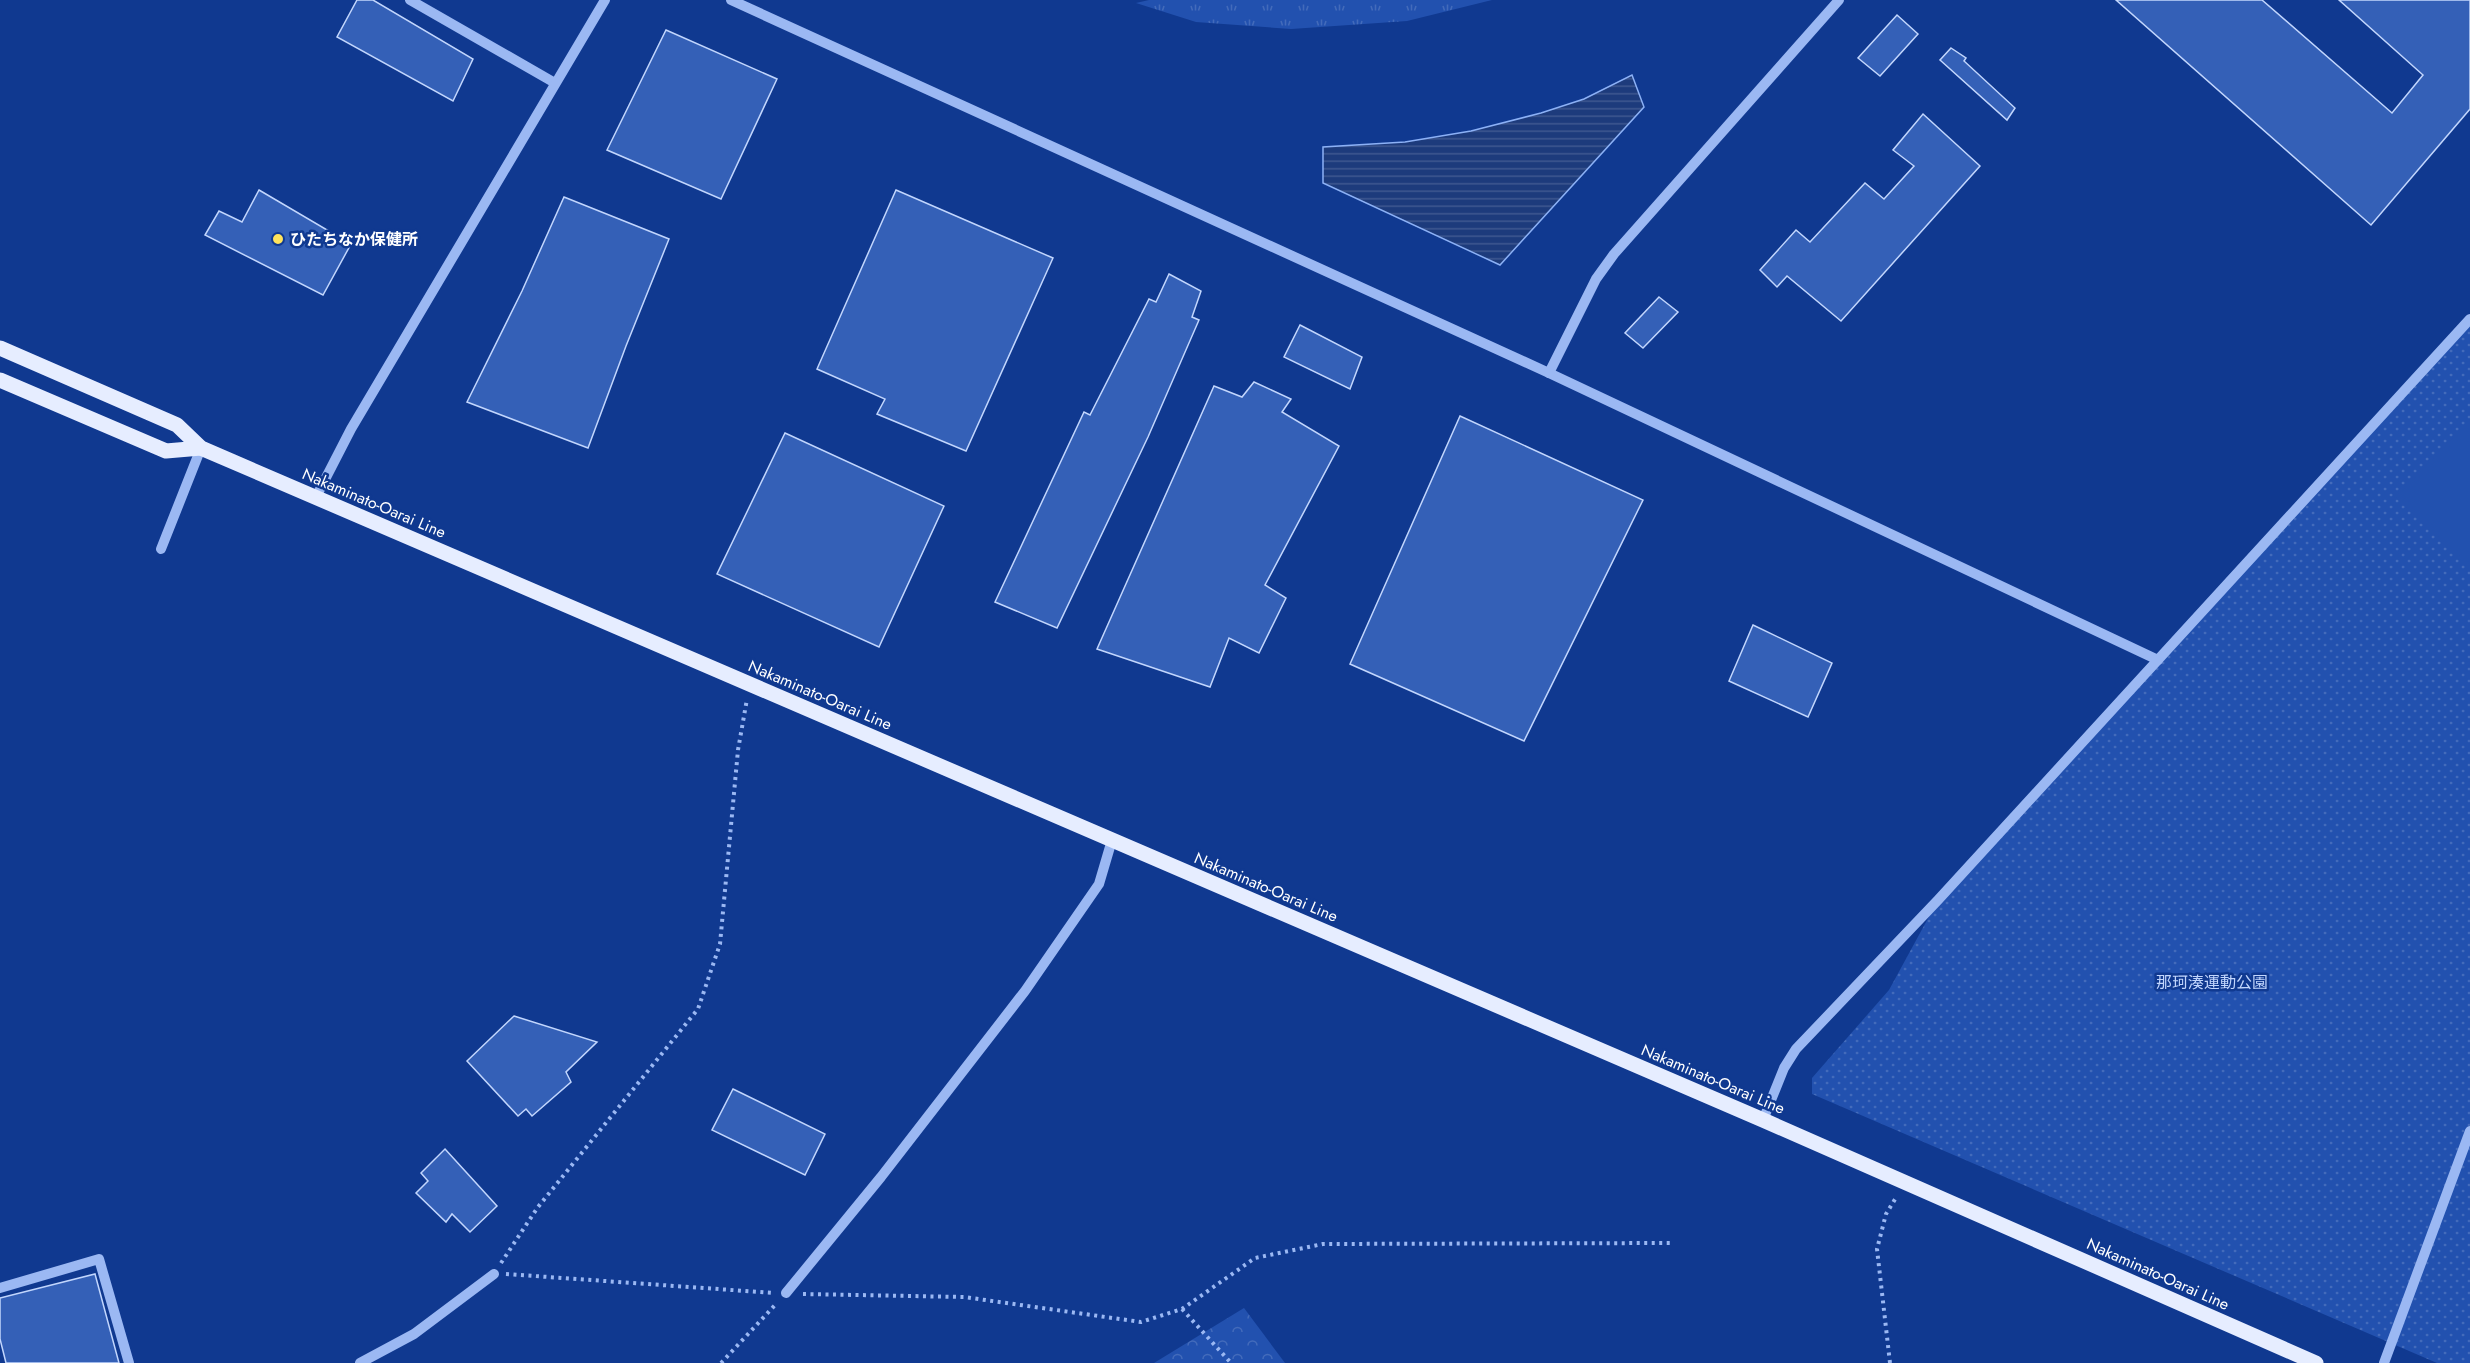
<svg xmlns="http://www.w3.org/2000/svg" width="2470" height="1363" font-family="Jost,'Noto Sans JP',sans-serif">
  <defs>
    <pattern id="grass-tufts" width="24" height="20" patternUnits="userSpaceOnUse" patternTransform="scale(1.5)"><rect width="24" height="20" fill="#2251af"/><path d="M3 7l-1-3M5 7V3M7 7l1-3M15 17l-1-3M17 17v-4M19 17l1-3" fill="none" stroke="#436bbb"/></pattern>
    <pattern id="forest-crowns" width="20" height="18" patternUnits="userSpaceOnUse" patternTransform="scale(1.5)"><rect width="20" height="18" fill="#2251af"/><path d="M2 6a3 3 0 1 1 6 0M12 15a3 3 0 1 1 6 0" fill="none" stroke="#436bbb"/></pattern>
    <pattern id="park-dots" width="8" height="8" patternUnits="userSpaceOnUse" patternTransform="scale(1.5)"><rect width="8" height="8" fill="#2251af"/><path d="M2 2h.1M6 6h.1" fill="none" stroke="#436bbb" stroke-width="1.8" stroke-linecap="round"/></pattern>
    <pattern id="water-rules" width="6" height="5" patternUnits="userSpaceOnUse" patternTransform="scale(1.5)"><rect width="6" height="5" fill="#1d3b7c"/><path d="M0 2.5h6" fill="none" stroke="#3f5890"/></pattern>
  </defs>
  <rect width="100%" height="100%" fill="#103990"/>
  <path fill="url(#grass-tufts)" d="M1149 0H1492L1407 21 1291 29 1196 22 1136 3Z"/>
  <path fill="url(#forest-crowns)" d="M1244 1308 1285 1363H1154Z"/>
  <path fill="url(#park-dots)" d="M2470 319V1363H2437L1812 1094V1078L1889 990 1938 900Z"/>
  <path fill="#2251af" d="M2470 420V565L2396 498Z"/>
  <path fill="url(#water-rules)" stroke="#8cb1f6" stroke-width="1.5" d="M1632 75 1644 107 1500 265 1323 183V147L1405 142 1471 131 1541 113 1584 99Z"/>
  <g fill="#3460b7" stroke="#c2d6fd" stroke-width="1.5">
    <path d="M357 0H373L473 59 453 101 337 37Z"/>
    <path d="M2116 0H2262L2392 113 2423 75 2339 0H2470V109L2371 225Z"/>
    <path d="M1897 15 1918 34 1880 76 1858 58Z"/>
    <path d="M666 30 777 79 721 199 607 150Z"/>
    <path d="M1951 48 1966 58 1964 61 2015 108 2007 120 1940 60Z"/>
    <path d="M1923 114 1980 166 1841 321 1787 276 1777 287 1760 270 1796 230 1810 242 1865 183 1884 199 1914 166 1893 150Z"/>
    <path d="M259 190 351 244 323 295 205 235 219 211 242 222Z"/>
    <path d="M896 190 1053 258 966 451 877 414 885 399 817 369Z"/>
    <path d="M564 197 669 239 626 346 588 448 467 402 522 291Z"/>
    <path d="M1169 274 1201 291 1192 317 1199 320 1148 437 1057 628 995 602 1084 412 1090 415 1149 299 1156 302Z"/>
    <path d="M1659 297 1678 312 1643 348 1625 333Z"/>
    <path d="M1300 325 1362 357 1350 389 1284 357Z"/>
    <path d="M1254 382 1291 399 1282 412 1339 446 1265 585 1286 598 1259 653 1229 638 1210 687 1097 649 1214 386 1242 397Z"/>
    <path d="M1460 416 1643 500 1524 741 1350 664Z"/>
    <path d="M785 433 944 506 879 647 717 574Z"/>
    <path d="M1753 625 1832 663 1808 717 1729 681Z"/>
    <path d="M514 1016 597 1042 566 1072 571 1082 532 1116 526 1109 518 1116 467 1061Z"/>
    <path d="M733 1089 825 1134 805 1175 712 1130Z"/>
    <path d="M445 1149 497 1206 470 1232 452 1214 446 1222 416 1193 428 1181 421 1173Z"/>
    <path d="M95 1274 119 1363H6L0 1339V1298Z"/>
  </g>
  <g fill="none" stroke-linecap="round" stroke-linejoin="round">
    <g stroke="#9bb8f3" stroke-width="4" stroke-dasharray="3 4.5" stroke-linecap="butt">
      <path d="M501 1263 538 1207 698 1009 720 944 738 750 747 699"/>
      <path d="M506 1274 774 1293"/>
      <path d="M803 1294 964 1297 1141 1322 1182 1309 1255 1258 1323 1244 1671 1243"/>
      <path d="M1182 1309 1231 1363"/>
      <path d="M721 1363 777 1303"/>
      <path d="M1890 1363 1877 1249 1886 1214 1897 1196"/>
    </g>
    <g stroke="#9bb8f3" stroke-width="10">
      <path d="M410 0 555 83"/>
      <path d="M731 0 1549 373 2158 660"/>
      <path d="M1549 373 1596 279 1614 254 1839 0"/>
      <path d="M316 497 351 429 605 0"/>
      <path d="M161 549 201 448"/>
      <path d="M1763 1120 1784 1068 1796 1049 1938 900 2470 319"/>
      <path d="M0 1288 99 1259 129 1363"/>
      <path d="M786 1293 881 1177 1025 991 1099 884 1112 840"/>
      <path d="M360 1363 414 1334 494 1274"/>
      <path d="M2384 1363 2470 1131"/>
    </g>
    <g stroke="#e6edff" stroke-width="15">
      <path d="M0 348 177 425 201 448 1763 1120 2316 1363"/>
      <path d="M0 380 166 451 201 448"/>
    </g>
  </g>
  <circle fill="#ffe35c" stroke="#103990" stroke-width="2" cx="278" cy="239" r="6"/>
  <g text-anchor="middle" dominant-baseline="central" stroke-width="5" stroke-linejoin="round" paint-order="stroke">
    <g font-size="16" font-weight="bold" fill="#fff" stroke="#103990" text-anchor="start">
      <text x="290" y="239">ひたちなか保健所</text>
    </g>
    <g font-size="16" fill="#fff" stroke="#103990">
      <text transform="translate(374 503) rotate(23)">Nakaminato-Oarai Line</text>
      <text transform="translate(820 695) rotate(23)">Nakaminato-Oarai Line</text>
      <text transform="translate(1266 887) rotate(23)">Nakaminato-Oarai Line</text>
      <text transform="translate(1713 1079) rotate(23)">Nakaminato-Oarai Line</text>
      <text transform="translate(2158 1274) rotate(24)">Nakaminato-Oarai Line</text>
    </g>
    <g font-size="16" fill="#c2d6fd" stroke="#103990">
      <text x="2212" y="982">那珂湊運動公園</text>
    </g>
  </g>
</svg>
